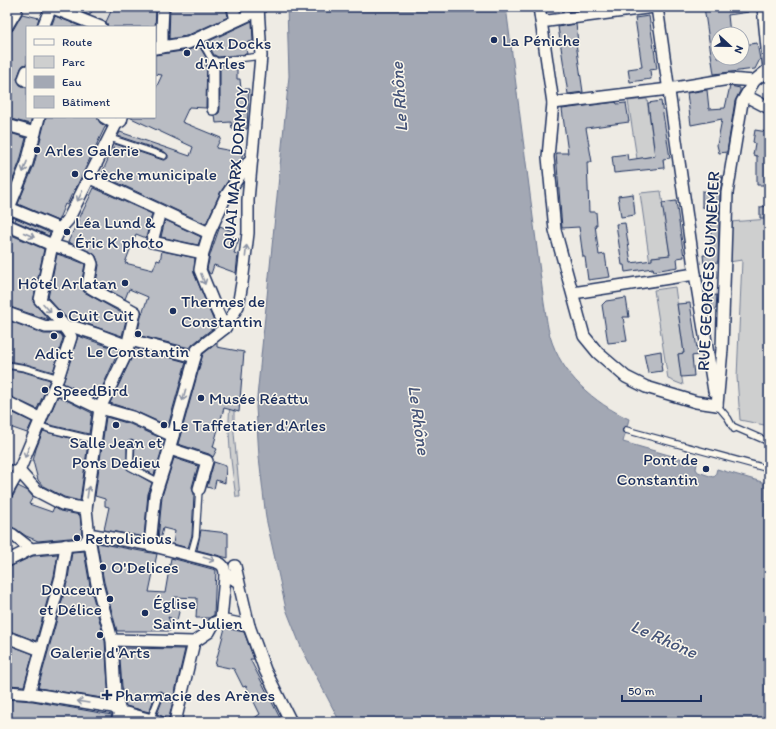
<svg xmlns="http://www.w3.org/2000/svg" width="776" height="729" font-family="Itim,sans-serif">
  <rect width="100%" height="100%" fill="#eeebe4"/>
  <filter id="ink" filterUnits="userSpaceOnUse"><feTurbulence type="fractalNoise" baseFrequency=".025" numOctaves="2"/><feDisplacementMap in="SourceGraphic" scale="8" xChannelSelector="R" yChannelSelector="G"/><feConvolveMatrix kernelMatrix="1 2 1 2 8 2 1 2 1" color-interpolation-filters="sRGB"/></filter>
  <g filter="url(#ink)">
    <path fill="#deddda" d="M73 7H135L109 27 70 12Z"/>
    <g fill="#cecfcf" stroke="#747f96">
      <path d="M647 99 655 156 637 159 628 101Z"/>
      <path d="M661 191 670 255 652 257 653 270H651L640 193Z"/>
      <path d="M769 219V426L740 420 737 377 742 260 729 262 730 222Z"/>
      <path d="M675 287 684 353 678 354 683 385 668 379 654 290Z"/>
      <path d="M231 395 234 405V433L240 497H236C231 462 226 430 231 395Z"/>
    </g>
    <path fill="#a3a8b4" stroke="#6d7892" d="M287 7H506L544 303C546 314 547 326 550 336 561 374 594 403 629 419L623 442 697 463 696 469 698 472 713 477 715 476 717 469 769 484V722H340L301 647 286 609 266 518 259 457 256 407 289 76Z"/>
    <g fill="#b9bcc3" stroke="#1b2f5e">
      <path d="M69 7H94L90 15Z"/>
      <path d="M113 7H156L155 29V27H108L107 23 104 21 106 22Z"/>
      <path d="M170 7H226L228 17 186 36 169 39Z"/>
      <path d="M704 7H748L749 12 728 15 730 34H718V58H742V45L757 43 760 59 755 69 714 74Z"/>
      <path d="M22 14 39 18 36 27H27V64L23 65 21 68 17 79 20 85 27 88V117H32L30 124 7 118V33L13 30Z"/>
      <path d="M55 16 82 27H51Z"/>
      <path d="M649 16 657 69 650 70 651 79 630 82 628 69 642 67 635 18Z"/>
      <path d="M252 21 253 41 245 43 247 54 218 57 214 55 207 42Z"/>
      <path d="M576 24 578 43H576L583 92 568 94 558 27Z"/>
      <path d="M199 46 207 59 206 108 189 107 182 122 221 138 216 148 243 153 241 161 220 193 206 224 101 175 115 144 163 160H165L168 158V155L165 152 118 136 120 132 190 156 193 147 129 117H155V90L162 75 155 74V55L189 50Z"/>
      <path d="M237 63V79H240L241 89H249L247 129H232L231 122 216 123 215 115 219 113 220 109V65Z"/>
      <path d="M730 86 740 88V91L735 101 727 152 719 153 717 145 722 119 691 125 687 93 707 90 709 109 725 108Z"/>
      <path d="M661 101 670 158 663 159 664 168 614 173 612 156 627 154 628 160 655 156 648 103Z"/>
      <path d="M616 102 617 104 626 103 629 122 586 128 592 162H587L589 212H596L597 225H595L599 255 605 254 607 268 608 267 610 277 588 280 585 257H583L579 227 562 228 556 153H568L562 109Z"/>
      <path d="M46 117H97L100 123 107 127H105L75 190 74 189 67 205 65 204 58 221 18 204 34 165Z"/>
      <path d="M755 130 767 132 765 144H767V149H769V185H757V156L753 155 755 143 753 142Z"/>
      <path d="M7 132 26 138 20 161 12 182 7 180Z"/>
      <path d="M713 176H723L720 193 718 262 704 264 703 255H711V208L702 207V191L712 192Z"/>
      <path d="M94 188 152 214 146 238 136 234 125 263 153 270 157 260 160 261 162 251 195 258 194 273 215 324 213 328 193 344 190 348 137 335 141 317 148 297 129 289 125 299 96 283 99 265 96 256 93 253 68 242Z"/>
      <path d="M633 194 635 215 621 217 618 196Z"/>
      <path d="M676 201 684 257 677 258 678 267 654 271 653 268 625 272 624 265H622L616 224 625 223 631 263 652 260V257L670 255 662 203Z"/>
      <path d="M769 206V218H760V207Z"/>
      <path d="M16 218 50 233 49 236 15 221Z"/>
      <path d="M165 220 201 237 198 245 161 237Z"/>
      <path d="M220 226 232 231 231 236 239 239 234 253 238 254 236 273 214 265 211 274 209 273 207 269 210 255Z"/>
      <path d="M9 234 44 249 33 302 49 320 7 306V236Z"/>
      <path d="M57 254 72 259 85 264 81 285 84 292 127 316 122 336 76 320H68L48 298Z"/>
      <path d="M717 295 716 309H712L710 296Z"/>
      <path d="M626 298 629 317H623L627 341 608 343 602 305 606 301Z"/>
      <path d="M690 303 698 355 692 356 694 376 681 377 678 354 684 353 677 304Z"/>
      <path d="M7 320 44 334H61L63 338 53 372 26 364 7 361Z"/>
      <path d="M78 336 119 350 97 399 63 383Z"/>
      <path d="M217 343V347L244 352 239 412 224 408 213 447 217 449 213 457 209 454 178 444 203 354Z"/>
      <path d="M135 348 186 362 168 426 135 411 110 403 131 359Z"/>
      <path d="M661 351 662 365H661L662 371 648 373 644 354Z"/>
      <path d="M7 369 24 372 50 380 37 409 7 395Z"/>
      <path d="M58 396 92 413 89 434 46 424Z"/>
      <path d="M7 410 32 422 27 433 7 426Z"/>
      <path d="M106 417 130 424 165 440 154 475 134 464 135 442 131 440 127 443V469L152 483 148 494 144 537 104 530 109 507 105 506V499L95 496Z"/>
      <path d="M43 431 88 443 80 501 64 497 43 486 38 480 33 461 36 449Z"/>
      <path d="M174 458 198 466 192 487 194 494 192 535 188 548 173 544 175 531 163 528 160 540H158L162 496Z"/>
      <path d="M214 462 226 466 225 483 216 480 214 489 207 487Z"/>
      <path d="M18 486 28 491 33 497 29 504 52 512 54 507 60 511 80 515 82 535 80 537 38 541 26 536 16 529 7 525V499L13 496Z"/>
      <path d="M201 530 228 533V558L197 550Z"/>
      <path d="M97 543 157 554 149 592 165 593 171 558 216 570 214 615 209 618H196L197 598 174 597 179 612 177 620 168 617 171 625 169 626 170 631H117L104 582Z"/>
      <path d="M84 551 90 586 105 641 109 699 38 688 68 579 72 552Z"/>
      <path d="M58 554 54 576 36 641 7 630V621L11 611 7 609V568L33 556Z"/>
      <path d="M225 628 244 632 254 659H250L282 722H249L260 714 246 686 243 687 234 669 215 665Z"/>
      <path d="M7 644 33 654 24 686 7 685Z"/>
      <path d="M119 648 185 649 168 722H166L164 717 157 714 164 696V693L161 691 156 693 149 712 126 706 122 686Z"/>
      <path d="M7 699 33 701 112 715 110 722H7Z"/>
    </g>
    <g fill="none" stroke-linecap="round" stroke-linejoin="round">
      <defs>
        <g id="lane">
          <path d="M200 39 213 62 261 56"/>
          <path d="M110 138 164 156"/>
          <path d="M7 365 25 368 58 378"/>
          <path d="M717 405 728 418 734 429"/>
          <path d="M38 425 49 429 95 440"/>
          <path d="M732 426 769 442"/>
          <path d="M626 430 769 469"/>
          <path d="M131 444 130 467 159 482"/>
          <path d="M7 467 19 471"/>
          <path d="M191 554 196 536 199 489"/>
          <path d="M150 720 160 695"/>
        </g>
        <g id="street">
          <path d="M50 7 101 27"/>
          <path d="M233 7 235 16 239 19"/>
          <path d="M539 7 553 103 548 157 555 230 584 336 598 353 626 377 646 387 696 402 717 405"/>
          <path d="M657 7 695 274 714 391"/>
          <path d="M541 19 548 21 654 7"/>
          <path d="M7 26 16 11V7"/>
          <path d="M43 27 51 7"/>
          <path d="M162 47V29L163 7"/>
          <path d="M155 48 188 43 259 10"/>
          <path d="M213 62V109"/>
          <path d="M27 71 24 79 27 81"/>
          <path d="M746 96 769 108"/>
          <path d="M553 103 669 89 729 79 754 81"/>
          <path d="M104 117 116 124"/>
          <path d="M7 125 35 133"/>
          <path d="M90 178 209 233"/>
          <path d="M9 208 60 229"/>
          <path d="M160 211 152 242 203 253"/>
          <path d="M7 213 27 163 39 117"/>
          <path d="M7 225 52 245 75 252 90 259 92 264 88 286C103 296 120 303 135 312L125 356 100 408 86 509 89 537 97 584 112 640 115 693 120 712 117 722"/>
          <path d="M573 293 695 274"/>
          <path d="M7 313 46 327H74L96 334 128 346"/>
          <path d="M225 328 216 309 200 270 203 253 209 233 226 196 252 157"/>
          <path d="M130 340 195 357"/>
          <path d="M55 387 97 407 132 417 173 436"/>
          <path d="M7 402 41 419"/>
          <path d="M717 405 722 349 727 193 742 102 754 81 769 69 763 7"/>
          <path d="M170 449 207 461 199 489"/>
          <path d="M19 471 37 491 62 504 86 509"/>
          <path d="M7 492 19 471 58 378 71 337 62 323 40 300 52 245 60 229 68 220 116 124 121 121 122 117"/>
          <path d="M7 532 13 535 31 549"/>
          <path d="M150 545 155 495 165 464 195 357 197 350 225 328 238 306 242 283 248 233V200L261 56 258 7"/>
          <path d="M7 561 31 549 84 544 89 537 94 535 146 544 216 562C224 564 225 569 225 577"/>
          <path d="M235 566 249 626 221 620 225 577 229 576 238 582"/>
          <path d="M249 626 265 670 291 722"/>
          <path d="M7 637 41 650"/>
          <path d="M112 640 194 642"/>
          <path d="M7 692 34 694 113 707 135 722"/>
          <path d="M29 694 61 577 66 545"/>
          <path d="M126 713 159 722"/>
          <path d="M175 722 194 642 209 632 214 623 221 620"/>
        </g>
      </defs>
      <use href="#lane" stroke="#1b2f5e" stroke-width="8"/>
      <use href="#street" stroke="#1b2f5e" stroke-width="14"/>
      <use href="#lane" stroke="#fbf7ec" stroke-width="5.5"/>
      <use href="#street" stroke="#fbf7ec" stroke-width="11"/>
    </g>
    <defs><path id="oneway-shaft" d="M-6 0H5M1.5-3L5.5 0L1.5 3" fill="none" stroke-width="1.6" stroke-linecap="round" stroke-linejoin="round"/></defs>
    <g stroke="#8b93a5">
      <use href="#oneway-shaft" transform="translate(25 167) rotate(110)"/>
      <use href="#oneway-shaft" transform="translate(80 196) rotate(117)"/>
      <use href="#oneway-shaft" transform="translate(29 235) rotate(24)"/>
      <use href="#oneway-shaft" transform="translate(246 251) rotate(-84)"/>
      <use href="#oneway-shaft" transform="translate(203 279) rotate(69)"/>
      <use href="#oneway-shaft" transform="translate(47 308) rotate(48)"/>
      <use href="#oneway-shaft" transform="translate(184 395) rotate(106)"/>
      <use href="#oneway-shaft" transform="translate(27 452) rotate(112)"/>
      <use href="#oneway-shaft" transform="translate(88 492) rotate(-82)"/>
      <use href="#oneway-shaft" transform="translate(209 559) rotate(17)"/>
      <use href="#oneway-shaft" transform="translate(83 702) rotate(-171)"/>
    </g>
  </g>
  <g fill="#1b2f5e" stroke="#fbf7ec" stroke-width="1.5">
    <circle cx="494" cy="40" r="4"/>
    <circle cx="187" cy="53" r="4"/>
    <circle cx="37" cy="150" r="4"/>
    <circle cx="75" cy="174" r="4"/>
    <circle cx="67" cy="232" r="4"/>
    <circle cx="125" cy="283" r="4"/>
    <circle cx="173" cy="311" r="4"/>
    <circle cx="60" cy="315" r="4"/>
    <circle cx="138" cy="334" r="4"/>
    <circle cx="54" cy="336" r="4"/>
    <circle cx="45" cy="390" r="4"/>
    <circle cx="201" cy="398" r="4"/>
    <circle cx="116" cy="425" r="4"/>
    <circle cx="164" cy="425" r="4"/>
    <circle cx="706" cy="469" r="4"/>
    <circle cx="77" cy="538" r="4"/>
    <circle cx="103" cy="567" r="4"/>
    <circle cx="110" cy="599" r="4"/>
    <circle cx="145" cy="613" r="4"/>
    <circle cx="100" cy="635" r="4"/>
    <path d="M105 689h4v4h4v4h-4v4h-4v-4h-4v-4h4z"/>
  </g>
  <g text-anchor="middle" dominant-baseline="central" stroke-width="3" stroke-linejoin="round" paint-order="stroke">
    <g font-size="17" fill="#1b2f5e" stroke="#fbf7ec" text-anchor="start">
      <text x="502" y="40">La Péniche</text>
      <text x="195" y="43">Aux Docks<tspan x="195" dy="20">d'Arles</tspan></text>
      <text x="45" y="150">Arles Galerie</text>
      <text x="83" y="174">Crèche municipale</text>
      <text x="75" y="222">Léa Lund &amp;<tspan x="75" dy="20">Éric K photo</tspan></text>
      <text x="117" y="283" text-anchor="end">Hôtel Arlatan</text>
      <text x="181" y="301">Thermes de<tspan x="181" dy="20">Constantin</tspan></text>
      <text x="68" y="315">Cuit Cuit</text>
      <text x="138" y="351" text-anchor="middle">Le Constantin</text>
      <text x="54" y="353" text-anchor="middle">Adict</text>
      <text x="53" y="390">SpeedBird</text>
      <text x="209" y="398">Musée Réattu</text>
      <text x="172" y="425">Le Taffetatier d'Arles</text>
      <text x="116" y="442" text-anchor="middle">Salle Jean et<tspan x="116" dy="20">Pons Dedieu</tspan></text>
      <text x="698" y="459" text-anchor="end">Pont de<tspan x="698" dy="20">Constantin</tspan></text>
      <text x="85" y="538">Retrolicious</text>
      <text x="111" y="567">O'Delices</text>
      <text x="102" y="589" text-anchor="end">Douceur<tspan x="102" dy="20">et Délice</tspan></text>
      <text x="153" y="603">Église<tspan x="153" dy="20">Saint-Julien</tspan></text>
      <text x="100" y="652" text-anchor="middle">Galerie d'Arts</text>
      <text x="115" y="695">Pharmacie des Arènes</text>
    </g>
    <g font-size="17" fill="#1b2f5e" stroke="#fbf7ec">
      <text transform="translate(235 168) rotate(-85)">QUAI MARX DORMOY</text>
      <text transform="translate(708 271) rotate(-87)">RUE GEORGES GUYNEMER</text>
    </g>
    <g font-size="18" font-style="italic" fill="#445378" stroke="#fbf7ec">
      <text transform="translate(399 97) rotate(-94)">Le Rhône</text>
      <text transform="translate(419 420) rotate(82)">Le Rhône</text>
      <text transform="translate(664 639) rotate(24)">Le Rhône</text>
    </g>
  </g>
  <rect width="776" height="729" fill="none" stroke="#fbf7ec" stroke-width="24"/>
  <rect x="12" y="12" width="752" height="705" fill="none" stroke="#1b2f5e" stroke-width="1.5" filter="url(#ink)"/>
  <rect x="26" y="26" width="130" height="92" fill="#fbf7ec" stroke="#a1a7b3"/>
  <rect x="34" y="39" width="20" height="6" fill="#fbf7ec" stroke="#a1a7b3"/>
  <text x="62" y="46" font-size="12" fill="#1b2f5e">Route</text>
  <rect x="34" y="56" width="20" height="12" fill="#cecfcf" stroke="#a1a7b3"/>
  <text x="62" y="66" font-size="12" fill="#1b2f5e">Parc</text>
  <rect x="34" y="76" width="20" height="12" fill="#a3a8b4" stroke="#a1a7b3"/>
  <text x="62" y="86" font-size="12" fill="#1b2f5e">Eau</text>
  <rect x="34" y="96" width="20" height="12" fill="#b9bcc3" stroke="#a1a7b3"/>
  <text x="62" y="106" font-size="12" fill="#1b2f5e">Bâtiment</text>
  <g transform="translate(730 46) rotate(112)"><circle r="19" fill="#fbf7ec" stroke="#a1a7b3"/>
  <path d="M0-3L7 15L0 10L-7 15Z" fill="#1b2f5e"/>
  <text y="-6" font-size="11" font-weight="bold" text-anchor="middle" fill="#1b2f5e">N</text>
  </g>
  <path d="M622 695v6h79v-6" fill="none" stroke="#1b2f5e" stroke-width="2"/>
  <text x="628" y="695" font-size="12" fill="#1b2f5e" stroke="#fbf7ec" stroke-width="3" paint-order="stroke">50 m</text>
</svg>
